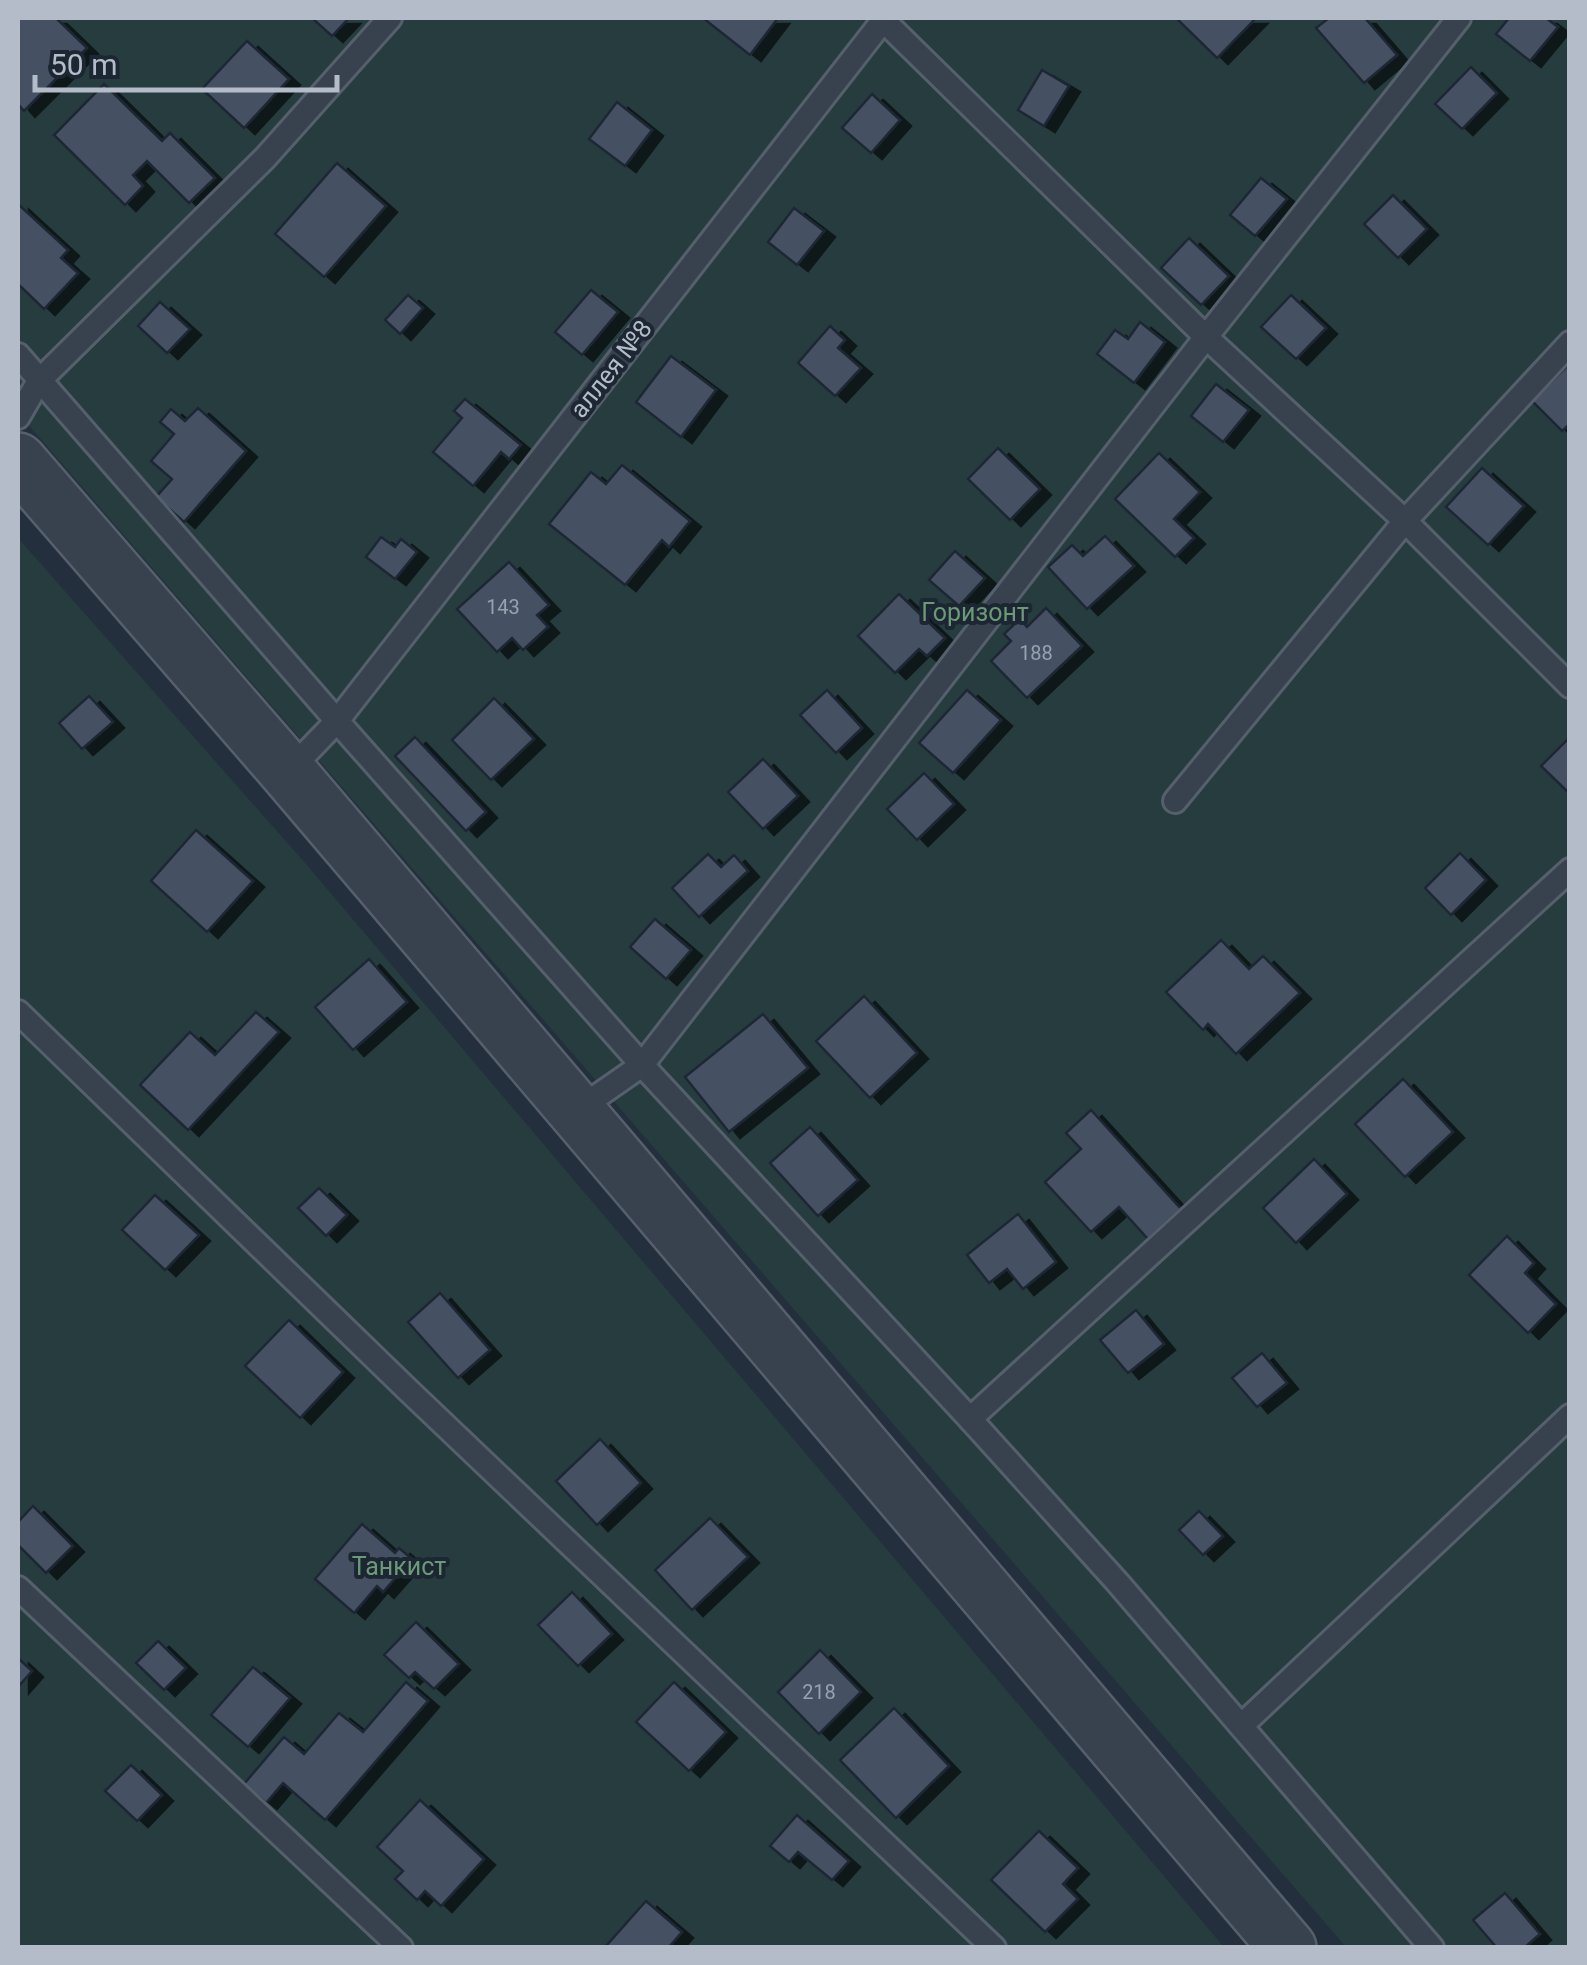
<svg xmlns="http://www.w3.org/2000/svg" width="1587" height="1965" font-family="Roboto,sans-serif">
  <defs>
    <filter id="shadow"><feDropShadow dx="11" dy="6" stdDeviation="0" flood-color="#0009"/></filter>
  </defs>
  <rect width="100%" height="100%" fill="#242f3e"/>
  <g fill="#263c3f">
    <path d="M18 18H1569V1947H1346L18 413Z"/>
    <path d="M18 538 306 864 1224 1947H18Z"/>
  </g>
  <g fill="#455162" stroke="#1f2835" stroke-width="2.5" filter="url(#shadow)">
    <path d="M18 18H56L87 48 24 111 18 104Z"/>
    <path d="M312 18H349L332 36Z"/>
    <path d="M703 18H778L750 55Z"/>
    <path d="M1176 18H1256L1217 58Z"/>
    <path d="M1329 18H1365L1397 55 1364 83 1316 28Z"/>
    <path d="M1509 18H1546L1558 27 1530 61 1496 34Z"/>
    <path d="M247 41 289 79 244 128 202 89Z"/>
    <path d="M1471 67 1497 93 1462 129 1435 104Z"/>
    <path d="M1042 70 1069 86 1044 126 1018 110Z"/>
    <path d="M104 84 162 141 170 133 215 178 189 203 147 161 133 175 143 186 125 205 54 135Z"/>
    <path d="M872 94 900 120 871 153 842 128Z"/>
    <path d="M617 102 652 130 625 166 589 139Z"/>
    <path d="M337 163 386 206 324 277 275 234Z"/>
    <path d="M1261 178 1287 199 1255 236 1230 215Z"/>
    <path d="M1393 195 1427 229 1398 258 1364 224Z"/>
    <path d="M18 204 68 250 61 258 78 273 44 309 18 284Z"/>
    <path d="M794 208 824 231 797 265 768 242Z"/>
    <path d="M1189 238 1229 276 1201 305 1161 268Z"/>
    <path d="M591 290 618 312 582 355 555 332Z"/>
    <path d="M408 295 423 308 400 334 385 320Z"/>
    <path d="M1291 295 1326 328 1296 359 1261 327Z"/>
    <path d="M160 302 190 329 167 353 138 326Z"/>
    <path d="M1140 322 1165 342 1134 383 1097 354 1115 330 1128 339Z"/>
    <path d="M830 326 845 340 838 348 861 368 835 396 798 363Z"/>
    <path d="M671 356 716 390 681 437 636 402Z"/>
    <path d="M1570 363V424L1562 431 1532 401Z"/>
    <path d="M1216 384 1249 410 1223 442 1191 416Z"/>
    <path d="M465 399 521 445 509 459 501 452 473 486 433 452 462 418 454 411Z"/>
    <path d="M198 408 246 451 184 522 156 497 172 479 151 461 174 434 160 422 171 409 185 421Z"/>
    <path d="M998 448 1040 489 1010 520 968 479Z"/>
    <path d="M1159 453 1200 492 1174 519 1194 538 1175 557 1115 499Z"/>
    <path d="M622 465 690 521 669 547 662 540 625 585 549 524 591 472 606 484Z"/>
    <path d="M1482 468 1524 506 1488 545 1446 507Z"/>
    <path d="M1105 536 1134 566 1087 609 1048 567 1072 545 1083 556Z"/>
    <path d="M381 537 395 547 401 539 417 552 395 579 366 557Z"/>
    <path d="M955 551 985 578 959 606 929 580Z"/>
    <path d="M509 562 549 605 537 615 548 627 523 650 512 638 497 652 457 609Z"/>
    <path d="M899 594 945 638 927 656 919 649 895 673 858 636Z"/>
    <path d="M1046 608 1082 646 1027 698 991 661 1011 641 1004 634 1020 619 1027 627Z"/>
    <path d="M827 690 862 728 836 753 800 715Z"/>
    <path d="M967 690 1001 720 953 773 919 743Z"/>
    <path d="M89 696 113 722 82 749 59 723Z"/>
    <path d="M494 698 534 739 491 780 452 740Z"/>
    <path d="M415 737 486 812 466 831 395 756Z"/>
    <path d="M1570 737V794L1541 766Z"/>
    <path d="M763 759 798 796 763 829 728 792Z"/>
    <path d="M924 773 954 804 917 840 887 809Z"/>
    <path d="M196 830 253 881 207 932 151 881Z"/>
    <path d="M1460 853 1486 880 1451 915 1425 888Z"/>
    <path d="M708 854 721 867 734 855 748 871 699 917 672 888Z"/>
    <path d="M655 919 691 950 666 979 630 947Z"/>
    <path d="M1221 940 1249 969 1263 956 1300 993 1236 1054 1208 1024 1203 1030 1166 992Z"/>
    <path d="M369 959 407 1002 353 1050 315 1007Z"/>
    <path d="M864 996 917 1053 870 1098 816 1041Z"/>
    <path d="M256 1012 279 1032 188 1130 140 1085 190 1032 215 1055Z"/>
    <path d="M763 1014 808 1068 729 1132 685 1077Z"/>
    <path d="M1403 1079 1453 1132 1405 1177 1355 1124Z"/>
    <path d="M1091 1110 1181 1209 1148 1239 1119 1207 1091 1232 1045 1182 1081 1149 1066 1133Z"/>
    <path d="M810 1127 858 1180 818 1216 770 1163Z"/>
    <path d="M1314 1159 1347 1194 1296 1243 1263 1208Z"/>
    <path d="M319 1188 347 1215 326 1236 298 1208Z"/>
    <path d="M155 1195 199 1235 165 1270 122 1230Z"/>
    <path d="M1018 1214 1056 1262 1023 1289 1007 1269 989 1283 967 1255Z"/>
    <path d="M1507 1236 1534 1263 1525 1273 1556 1304 1528 1333 1469 1275Z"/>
    <path d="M440 1293 490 1350 458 1378 408 1322Z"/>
    <path d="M1136 1310 1164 1344 1128 1373 1100 1340Z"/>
    <path d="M289 1320 343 1372 300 1418 245 1366Z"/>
    <path d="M1262 1353 1287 1383 1257 1407 1232 1378Z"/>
    <path d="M600 1439 641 1483 597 1525 556 1481Z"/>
    <path d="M33 1506 73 1546 46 1573 18 1545V1522Z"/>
    <path d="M1199 1511 1223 1536 1203 1555 1179 1530Z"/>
    <path d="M710 1518 748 1557 692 1610 655 1570Z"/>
    <path d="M362 1524 395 1553 399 1548 412 1559 383 1592 377 1586 354 1613 315 1579Z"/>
    <path d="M572 1592 612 1634 578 1666 538 1625Z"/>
    <path d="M416 1622 459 1664 434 1689 415 1672 409 1678 384 1655Z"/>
    <path d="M158 1641 186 1668 164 1690 136 1663Z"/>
    <path d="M820 1650 861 1692 819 1734 778 1692Z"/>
    <path d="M18 1658 32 1671 18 1687Z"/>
    <path d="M253 1667 290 1698 248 1747 211 1715Z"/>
    <path d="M406 1682 428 1701 325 1820 283 1783 266 1803 244 1784 284 1737 304 1754 339 1713 363 1732Z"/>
    <path d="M674 1682 726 1732 689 1771 636 1722Z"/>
    <path d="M894 1708 949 1766 896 1818 840 1760Z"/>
    <path d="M131 1765 162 1795 137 1821 105 1791Z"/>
    <path d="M420 1800 484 1859 441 1906 425 1891 417 1900 395 1879 403 1871 377 1847Z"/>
    <path d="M797 1815 849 1861 832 1880 798 1852 789 1862 770 1846Z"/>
    <path d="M1039 1831 1078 1868 1063 1884 1078 1899 1045 1932 991 1880Z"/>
    <path d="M1505 1893 1540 1934 1524 1948H1497L1473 1920Z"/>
    <path d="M646 1901 682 1932 668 1948H610L607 1945Z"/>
  </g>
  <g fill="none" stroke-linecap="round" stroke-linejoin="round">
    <defs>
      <g id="service">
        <path d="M883 20 1206 337 1405 521 1570 686"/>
        <path d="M18 355 337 721 642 1065 970 1419 1118 1583 1432 1948"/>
        <path d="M18 417 39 381 265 158 390 18"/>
        <path d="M288 772 337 721 885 18"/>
        <path d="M1175 801 1405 521 1570 343"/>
        <path d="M18 1012 410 1392 994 1948"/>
        <path d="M576 1111 642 1065 1206 337 1459 18"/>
        <path d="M970 1419 1570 870"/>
        <path d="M18 1588 401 1948"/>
        <path d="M1241 1726 1570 1416"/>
      </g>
      <path id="tertiary" d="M18 461 288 772 1288 1948"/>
    </defs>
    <use href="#service" stroke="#565f6c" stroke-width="28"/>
    <use href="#tertiary" stroke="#565f6c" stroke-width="60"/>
    <use href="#service" stroke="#38414e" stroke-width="22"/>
    <use href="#tertiary" stroke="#38414e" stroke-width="55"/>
  </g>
  <g text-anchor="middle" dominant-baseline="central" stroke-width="8" stroke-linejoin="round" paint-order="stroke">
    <g font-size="20" fill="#98a1af">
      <text x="503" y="607">143</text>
      <text x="1036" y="653">188</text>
      <text x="819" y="1692">218</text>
    </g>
    <g font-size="25" fill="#b4bcc9" stroke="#1d2633">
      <text transform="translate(611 369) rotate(-52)">аллея №8</text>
    </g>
    <g font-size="25" fill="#6b9a76" stroke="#1d2633">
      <text x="975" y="612">Горизонт</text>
      <text x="399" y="1566">Танкист</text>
    </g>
  </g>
  <rect width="1587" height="1965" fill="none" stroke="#b4bcc9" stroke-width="40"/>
  <path d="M35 75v15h302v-15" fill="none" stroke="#b4bcc9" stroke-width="5"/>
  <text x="50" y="75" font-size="30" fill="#b4bcc9" stroke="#1d2633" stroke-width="8" paint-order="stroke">50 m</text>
</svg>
